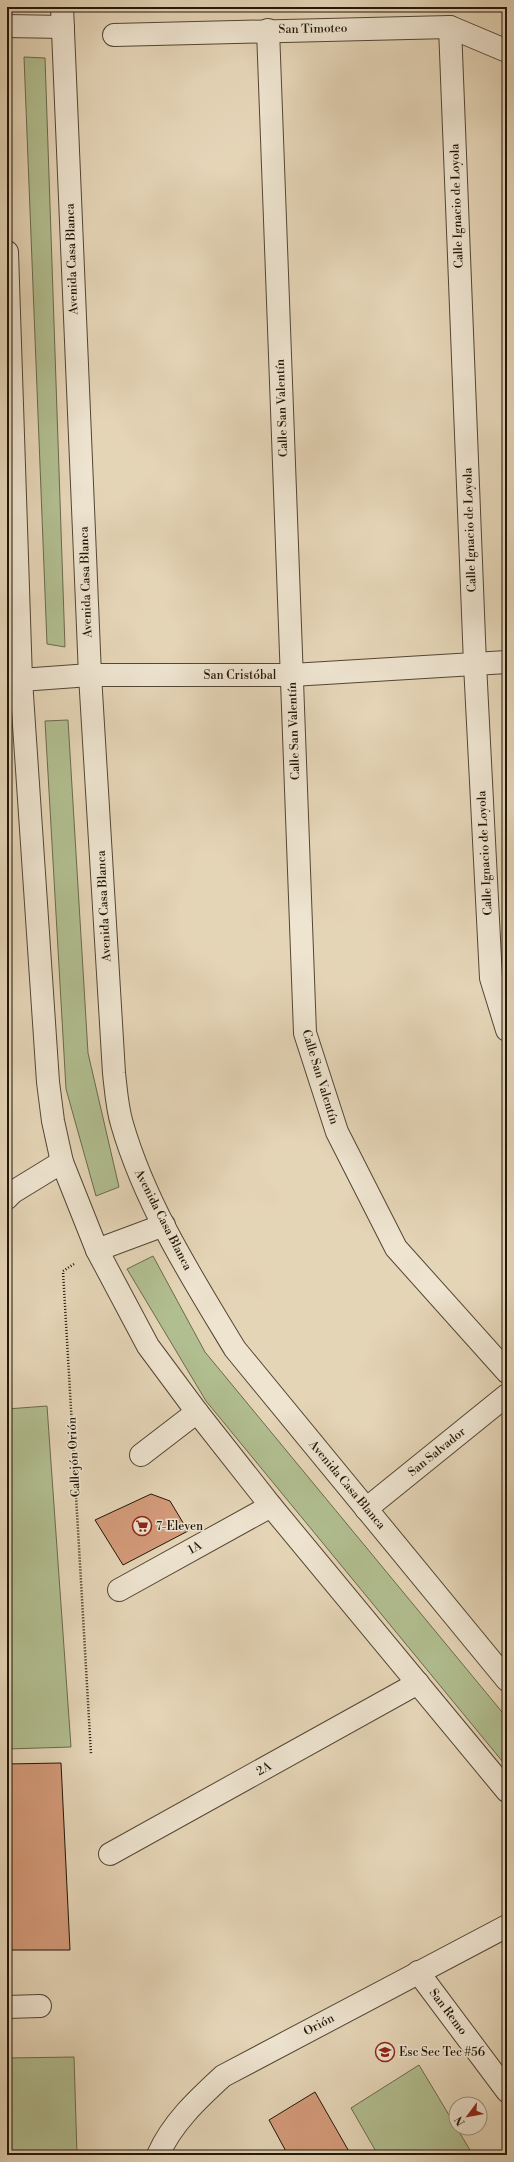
<svg xmlns="http://www.w3.org/2000/svg" width="514" height="2162" font-family="'Libre Bodoni',serif">
  <rect width="100%" height="100%" fill="#e5d5b7"/>
  <filter id="stains"><feTurbulence type="fractalNoise" baseFrequency=".005" numOctaves="4"/><feColorMatrix values="0 0 0 0 .2 0 0 0 0 .09 0 0 0 0 .02 0 0 0 .5 -.17"/></filter>
  <radialGradient id="worn" r=".72"><stop offset=".6" stop-color="#630" stop-opacity="0"/><stop offset="1" stop-color="#630" stop-opacity=".3"/></radialGradient>
  <g fill="#b1be90" stroke="#6a6a4c">
    <path d="M24 57 45 58 65 647 47 644Z"/>
    <path d="M68 720 88 1053 119 1187 96 1196 66 1089 45 721Z"/>
    <path d="M153 1256 205 1352 507 1718V1767L206 1401 127 1269Z"/>
    <path d="M47 1406 71 1747 7 1749V1409Z"/>
    <path d="M74 2057 77 2155H7V2058Z"/>
    <path d="M419 2065 473 2155H378L351 2108Z"/>
  </g>
  <g fill="#d49b7a" stroke="#221709">
    <path d="M151 1494 170 1501 188 1531 123 1565 95 1520Z"/>
    <path d="M61 1763 70 1950H7V1764Z"/>
    <path d="M315 2092 351 2155H288L269 2120Z"/>
  </g>
  <g fill="none" stroke-linecap="round" stroke-linejoin="round">
    <defs>
      <g id="minor">
        <path d="M62 7 90 675 114 1073C116 1090 117 1108 122 1124 145 1204 192 1278 235 1349L507 1680"/>
        <path d="M7 26 63 27"/>
        <path d="M450 27 475 664 491 978 507 1030"/>
        <path d="M268 30 305 1033 337 1132 396 1248 507 1372"/>
        <path d="M114 35 450 27 507 51"/>
        <path d="M7 252 21 680 48 1082 53 1121 62 1162 97 1250 148 1346 197 1412 271 1506 507 1791"/>
        <path d="M7 679 21 680 90 675H292L507 662"/>
        <path d="M7 1198 13 1192 62 1162"/>
        <path d="M97 1250 164 1225"/>
        <path d="M141 1455 197 1412"/>
        <path d="M366 1509 507 1395"/>
        <path d="M119 1590 271 1506"/>
        <path d="M110 1854 418 1683"/>
        <path d="M418 1972 507 2091"/>
        <path d="M7 2007 40 2006"/>
        <path d="M158 2155C172 2123 198 2099 223 2076L507 1926"/>
      </g>
    </defs>
    <use href="#minor" stroke="#534634" stroke-width="24"/>
    <path stroke="#221709" stroke-width="2.5" stroke-dasharray="1 2" stroke-linecap="butt" d="M74 1264 63 1271 91 1754"/>
    <use href="#minor" stroke="#eee4d0" stroke-width="22"/>
  </g>
  <defs>
    <symbol id="supermarket-ring" viewBox="-11 -11 22 22"><circle r="9.5" fill="#eee4d0" stroke="#8f2418" stroke-width="1.5"/><path d="M-6-5.5h2.5l.6 2H6L4.5 2H-2.5L-4.4-4H-6ZM-1.5 3.2a1.3 1.3 0 1 0 .1 0ZM3 3.2a1.3 1.3 0 1 0 .1 0Z" fill="#8f2418"/></symbol>
    <symbol id="school-ring" viewBox="-11 -11 22 22"><circle r="9.5" fill="#eee4d0" stroke="#8f2418" stroke-width="1.5"/><path d="M0-5L7-2L0 1L-7-2ZM-4 1L0 2.5L4 1V4Q0 6-4 4Z" fill="#8f2418"/></symbol>
  </defs>
  <g fill-rule="evenodd">
    <use href="#supermarket-ring" x="131" y="1515" width="22" height="22"/>
    <use href="#school-ring" x="374" y="2041" width="22" height="22"/>
  </g>
  <g text-anchor="middle" dominant-baseline="central" stroke-width="3" stroke-linejoin="round" paint-order="stroke">
    <g font-size="12" fill="#221709" stroke="#eee4d0">
      <text transform="translate(313 29) rotate(-1)">San Timoteo</text>
      <text transform="translate(457 206) rotate(-92)">Calle Ignacio de Loyola</text>
      <text transform="translate(72 259) rotate(-92)">Avenida Casa Blanca</text>
      <text transform="translate(282 408) rotate(-92)">Calle San Valentín</text>
      <text transform="translate(470 530) rotate(-92)">Calle Ignacio de Loyola</text>
      <text transform="translate(86 582) rotate(-92)">Avenida Casa Blanca</text>
      <text x="240" y="675">San Cristóbal</text>
      <text transform="translate(294 731) rotate(-92)">Calle San Valentín</text>
      <text transform="translate(485 853) rotate(-93)">Calle Ignacio de Loyola</text>
      <text transform="translate(104 906) rotate(-93)">Avenida Casa Blanca</text>
      <text transform="translate(320 1077) rotate(73)">Calle San Valentín</text>
      <text transform="translate(163 1220) rotate(63)">Avenida Casa Blanca</text>
      <text transform="translate(437 1452) rotate(-39)">San Salvador</text>
      <text transform="translate(74 1457) rotate(-93)">Callejón Orión</text>
      <text transform="translate(347 1485) rotate(50)">Avenida Casa Blanca</text>
      <text transform="translate(195 1548) rotate(-29)">1A</text>
      <text transform="translate(264 1769) rotate(-29)">2A</text>
      <text transform="translate(448 2012) rotate(53)">San Remo</text>
      <text transform="translate(319 2025) rotate(-28)">Orión</text>
    </g>
    <g font-size="12" fill="#221709" stroke="#eee4d0" text-anchor="start">
      <text x="156" y="1526">7-Eleven</text>
      <text x="399" y="2052">Esc Sec Tec #56</text>
    </g>
  </g>
  <rect width="514" height="2162" fill="none" stroke="#e5d5b7" stroke-width="24"/>
  <rect x="8" y="8" width="498" height="2146" fill="none" stroke="#221709" stroke-width="2"/>
  <rect x="12" y="12" width="490" height="2138" fill="none" stroke="#221709"/>
  <g transform="translate(468 2116) rotate(238)"><circle r="19" fill="#eee4d0" stroke="#9c9280"/>
  <path d="M0-3L7 15L0 10L-7 15Z" fill="#8f2418"/>
  <text y="-6" font-size="11" font-weight="bold" text-anchor="middle" fill="#221709">N</text>
  </g>
  <rect width="100%" height="100%" filter="url(#stains)"/>
  <rect width="100%" height="100%" fill="url(#worn)"/>
</svg>
